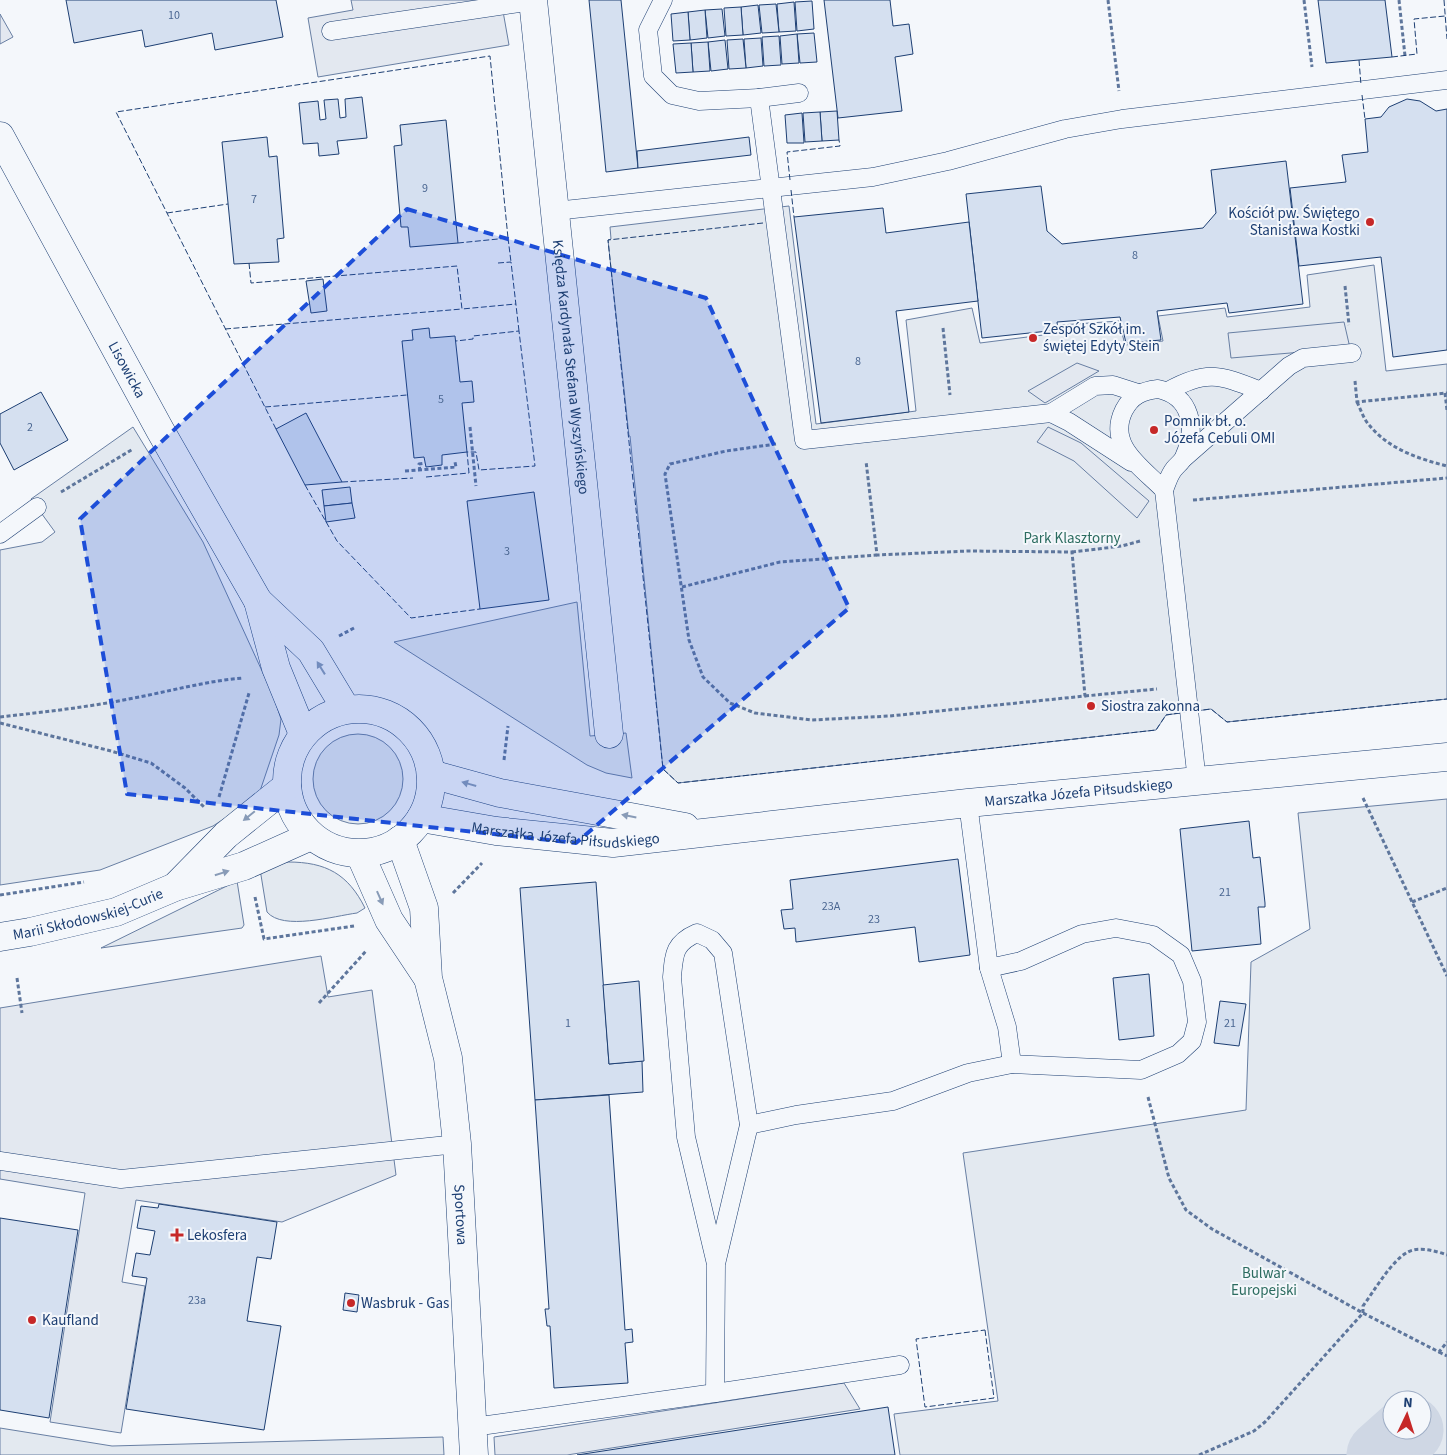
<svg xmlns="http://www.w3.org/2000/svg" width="1447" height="1455" font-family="'Source Sans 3',sans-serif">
  <rect width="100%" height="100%" fill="#f4f7fb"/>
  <g fill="#e3e9f0" stroke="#687fa3" fill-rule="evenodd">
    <path d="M789 206 816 424 916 411 906 320 972 308 980 343 1059 333 1060 325 1119 321 1125 345 1163 341 1158 316 1225 308 1227 317 1310 307 1307 275 1374 265 1386 371 1447 364V699L1227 722 1211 709 1166 715 1156 730 678 783 663 769 630 436H629L608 240 611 239 610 227Z"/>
    <path d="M133 427 203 542 273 695 281 719 279 735 260 791 248 803 213 826 100 870 0 885V550L42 542 55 532 31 499Z"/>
    <path d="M577 602 590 736 626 733 632 778 606 773 587 765 394 642Z"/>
    <circle cx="358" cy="779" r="45"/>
    <path d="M1447 799V1455H900L894 1414 998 1401 963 1153 1246 1110 1251 962 1310 929 1298 813ZM1392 1400H1422V1430H1392Z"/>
    <path d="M288 862C326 862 348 874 365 908L357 913C334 916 283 931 267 912L260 869Z"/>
    <path d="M237 881 244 925 242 928 101 948Z"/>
    <path d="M0 1428 112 1446 443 1437 444 1455H0Z"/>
  </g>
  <g fill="#e3e8f0" stroke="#687fa3">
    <path d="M351 0H501L509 45 318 77 308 18 353 10Z"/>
    <path d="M0 14 13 37 0 44Z"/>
    <path d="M1344 322 1350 348 1231 358 1228 333Z"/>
    <path d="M1077 363 1099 371 1045 403 1028 391Z"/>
    <path d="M1048 427 1081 443 1149 501 1137 518 1074 461 1037 442Z"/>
    <path d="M321 956 328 997 372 990 396 1175 282 1222 136 1200 122 1282 145 1286 121 1433 50 1422 85 1193 0 1179V1008Z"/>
    <path d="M844 1383 860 1409 567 1455H495L494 1437Z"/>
  </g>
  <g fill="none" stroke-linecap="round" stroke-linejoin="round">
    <path stroke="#cfd7e4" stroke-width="69" d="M1381 1455 1409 1430"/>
  </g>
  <g fill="#d5e0f0" stroke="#1d3f73">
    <path d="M66 0H276L283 37 215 50 212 33 145 47 142 30 74 43Z"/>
    <path d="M589 0H621L638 168 606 172Z"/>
    <path d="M824 0H890L893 26 909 24 913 54 895 57 902 111 838 118Z"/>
    <path d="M1318 0H1385L1392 57 1326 63Z"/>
    <path d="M812 1 814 29 797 31 795 2Z"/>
    <path d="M794 2 796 31 779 32 777 4Z"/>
    <path d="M776 4 779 32 762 33 759 5Z"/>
    <path d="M758 5 761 33 743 35 741 7Z"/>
    <path d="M741 7 743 35 726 36 724 8Z"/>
    <path d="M722 9 725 36 708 38 705 10Z"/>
    <path d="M705 10 707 38 690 40 688 12Z"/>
    <path d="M688 12 690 40 673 41 671 14Z"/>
    <path d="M814 33 817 62 800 63 797 34Z"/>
    <path d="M797 34 799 63 782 64 780 36Z"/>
    <path d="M779 36 781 65 764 66 762 37Z"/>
    <path d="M761 38 763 66 746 68 744 39Z"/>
    <path d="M743 39 746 68 729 69 727 40Z"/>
    <path d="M725 40 728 69 711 71 708 42Z"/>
    <path d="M708 42 710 71 693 72 691 43Z"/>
    <path d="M691 43 693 72 676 73 673 44Z"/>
    <path d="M362 97 367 138 337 141 339 154 319 156 318 143 303 144 299 103 318 101 320 120 326 119 324 100 338 99 340 118 346 117 345 99Z"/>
    <path d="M1407 99 1420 101 1436 111 1447 109V350L1393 357 1381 257 1299 266 1290 188 1346 182 1342 155 1368 152 1365 119 1381 117 1389 107Z"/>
    <path d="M837 111 839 140 822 141 820 112Z"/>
    <path d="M820 112 822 141 805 142 803 113Z"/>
    <path d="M802 113 804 143H787L785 115Z"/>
    <path d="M446 120 458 243 410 247 408 227H401L394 146 402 145 400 125Z"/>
    <path d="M267 137 269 157 277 156 284 238 277 239 279 262 234 264 222 142Z"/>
    <path d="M749 137 751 155 638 168 637 151Z"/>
    <path d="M1286 161 1303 304 1229 313 1227 303 1157 311 1161 340 1126 343 1120 317 1057 322 1058 330 982 338 966 194 1041 186 1047 231 1062 244 1203 228 1216 213 1211 170Z"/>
    <path d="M883 208 886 233 969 222 978 301 896 311 909 412 821 423 794 217Z"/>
    <path d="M323 279 327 311 311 313 306 281Z"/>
    <path d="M429 328 430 338 455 336 460 382 472 381 474 402 462 403 467 452 442 455V465L426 467 424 457 414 458 402 341 413 340 412 330Z"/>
    <path d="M41 392 68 440 14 470 0 443V414Z"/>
    <path d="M306 413 342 482 305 485 276 429Z"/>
    <path d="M350 487 352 503 324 506 322 490Z"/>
    <path d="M534 492 549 600 480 609 467 501Z"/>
    <path d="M352 503 355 518 326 522 324 506Z"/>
    <path d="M1249 821 1253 858 1260 857 1265 903V907H1258L1261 944 1192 951 1180 829Z"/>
    <path d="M958 859 970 955 919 962 915 927 796 942 795 928 784 929 781 910 793 909 790 880Z"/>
    <path d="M596 882 609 1064 642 1061 643 1092 535 1100 520 888Z"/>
    <path d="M1149 974 1154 1036 1119 1040 1113 978Z"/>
    <path d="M639 981 644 1061 609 1064 603 985Z"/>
    <path d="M1220 1001 1246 1004 1239 1046 1214 1043Z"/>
    <path d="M609 1095 625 1330 632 1329 633 1342 625 1343 628 1383 554 1388 550 1326H547L545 1309H549L535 1100Z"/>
    <path d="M159 1204 277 1222 271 1259 257 1257 247 1321 281 1326 264 1430 126 1409 147 1278 132 1276 136 1253 150 1255 155 1231 137 1228 141 1206 158 1208Z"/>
    <path d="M0 1218 78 1230 49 1418 0 1410Z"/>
    <path d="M345 1293 359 1295 357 1312 343 1310Z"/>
    <path d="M888 1407 895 1455H577Z"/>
  </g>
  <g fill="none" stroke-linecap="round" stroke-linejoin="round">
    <defs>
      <g id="lane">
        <path d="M663 0 648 30 653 76 672 95 699 101 759 98 804 440 1051 413 1095 386 1113 385 1138 393"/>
        <path d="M331 31 533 1"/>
        <path d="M759 98 799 93"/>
        <path d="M555 211 873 177 948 161 1065 129 1122 119 1447 80"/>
        <path d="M1158 389C1192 396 1197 429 1184 457 1182 462 1177 465 1174 469 1169 475 1167 483 1164 490 1143 468 1106 446 1124 410 1132 395 1142 391 1158 389Z"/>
        <path d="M1168 391C1207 369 1220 375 1261 391"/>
        <path d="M1051 413 1069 422 1131 462"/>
        <path d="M1184 458 1289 366 1303 358 1352 353"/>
        <path d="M1164 490 1197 781"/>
        <path d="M0 534 37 507"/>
        <path d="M989 968 1007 1027 1012 1064"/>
        <path d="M749 1125 796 1115 893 1101 968 1073 1012 1064 1141 1070 1178 1054 1192 1041 1197 1022 1192 981 1181 955 1153 935 1116 928 1082 934 1021 961 989 968 968 803"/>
        <path d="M0 1161 121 1179 457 1144"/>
        <path d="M715 1393 900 1365"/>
        <path d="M473 1427 715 1393 716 1264 749 1125 723 953 712 940 697 933C674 943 674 954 672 977L686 1137 716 1264"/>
      </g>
      <g id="street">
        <path id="s1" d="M533 0 609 734"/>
        <path id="s2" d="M400 840 424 908 428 978 448 1058 457 1144 474 1455"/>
        <path d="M360 854 389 920 427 977"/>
      </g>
      <g id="secondary">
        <path id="s3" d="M0 136 160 430 258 601 276 668 303 734"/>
        <path d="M258 601 311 651 346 709"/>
        <circle cx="359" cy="781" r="72"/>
        <path d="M431 774 500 793 685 827"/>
        <path id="s4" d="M421 818 496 831 613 843 968 803 1447 757"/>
        <path d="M176 886 226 835 287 786"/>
        <path id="s5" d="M0 937 30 932 116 912 175 887 244 866 311 836"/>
      </g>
    </defs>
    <use href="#lane" stroke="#1d3f73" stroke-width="19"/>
    <use href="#street" stroke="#1d3f73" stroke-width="29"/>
    <use href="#secondary" stroke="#1d3f73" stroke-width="29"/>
    <g stroke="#5e769c" stroke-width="3" stroke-dasharray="4 2.5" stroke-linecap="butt">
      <path d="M1108 0 1119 91"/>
      <path d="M1304 0 1312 67"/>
      <path d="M1399 0 1405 56"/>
      <path d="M1345 286 1349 325"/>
      <path d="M943 328 950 395"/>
      <path d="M1355 381 1357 402 1447 393"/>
      <path d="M1445 393 1447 410"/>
      <path d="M1357 402C1361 410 1364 420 1370 426 1389 449 1419 459 1447 466"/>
      <path d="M470 427 476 486"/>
      <path d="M776 444 726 451 670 464 665 474 689 640 703 677 730 703 755 713 812 720 890 716 1085 696 1072 552 968 551 877 555 866 461"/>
      <path d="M405 471 456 467 455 462"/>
      <path d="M420 471 419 464 425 463"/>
      <path d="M61 492 133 449"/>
      <path d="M1193 500 1447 478"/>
      <path d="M1072 552 1122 546 1140 541"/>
      <path d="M682 587 780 562 877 555"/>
      <path d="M339 636 354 628"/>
      <path d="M1085 696 1157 689"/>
      <path d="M0 717C45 712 89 707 134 698 171 691 206 681 243 678"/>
      <path d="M0 723 111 751 151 763 185 788 205 808"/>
      <path d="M504 760 508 726"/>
      <path d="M219 797 249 693"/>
      <path d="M1363 798 1447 976"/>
      <path d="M453 893 482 863"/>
      <path d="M0 895 84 882"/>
      <path d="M255 897 264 939 354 926"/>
      <path d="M1412 902 1447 888"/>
      <path d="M17 978 22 1013"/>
      <path d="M319 1003 367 950"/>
      <path d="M1148 1097 1169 1178 1186 1210 1212 1229 1363 1313V1306C1374 1291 1392 1260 1408 1252 1419 1246 1436 1251 1447 1255"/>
      <path d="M1439 1352 1447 1356"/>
      <path d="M1199 1455 1254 1431 1265 1422 1363 1313 1439 1352 1447 1342"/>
    </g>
    <use href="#lane" stroke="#f4f7fb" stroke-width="18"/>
    <use href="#street" stroke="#f4f7fb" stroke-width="28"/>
    <use href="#secondary" stroke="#f4f7fb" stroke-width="28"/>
    <g stroke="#1d3f73" stroke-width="1" stroke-dasharray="6 2.5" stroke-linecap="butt">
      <path d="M1444 0 1447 39"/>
      <path d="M1392 57 1417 54 1414 19 1445 16"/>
      <path d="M1359 60 1361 85"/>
      <path d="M1362 95 1365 119"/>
      <path d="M790 180 787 152 840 146 839 140"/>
      <path d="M791 190 794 217"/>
      <path d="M167 213 228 204"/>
      <path d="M763 223 608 240 663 769 678 783 1156 730 1166 715 1186 712"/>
      <path d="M508 238 511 262"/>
      <path d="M249 263 251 283 457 266 462 309 516 304"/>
      <path d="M498 263 511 262 519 331"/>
      <path d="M225 329 462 309"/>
      <path d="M265 407 407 395"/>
      <path d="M276 429 116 112 490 56 508 238 458 243"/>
      <path d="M426 477 469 473 467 452H476L479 470 535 466 519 331 473 336V339L456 341"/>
      <path d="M342 482 413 478"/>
      <path d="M305 485 337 541 411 618 480 609"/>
      <path d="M1195 711 1211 709 1227 722 1447 699"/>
      <path d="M985 1330 994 1398 925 1407 916 1339Z"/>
    </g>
  </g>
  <defs><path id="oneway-solid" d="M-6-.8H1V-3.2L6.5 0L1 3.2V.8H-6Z" transform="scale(1.25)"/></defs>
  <g fill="#889bb7">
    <use href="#oneway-solid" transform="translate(321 668) rotate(-122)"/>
    <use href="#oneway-solid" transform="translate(469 784) rotate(-164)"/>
    <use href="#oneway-solid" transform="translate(249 816) rotate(141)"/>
    <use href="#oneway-solid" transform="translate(629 816) rotate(-169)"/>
    <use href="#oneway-solid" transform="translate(222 873) rotate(-17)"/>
    <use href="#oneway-solid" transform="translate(380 898) rotate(66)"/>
  </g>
  <path fill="#1d4ed8" fill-opacity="0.2" stroke="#1d4ed8" stroke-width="4" stroke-dasharray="10 6" stroke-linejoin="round" d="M407 209 706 298 849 608 576 843 127 794 80 519Z"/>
  <g fill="#c62828" stroke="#f4f7fb" stroke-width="2">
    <circle cx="1370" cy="222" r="5"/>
    <circle cx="1033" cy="338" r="5"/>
    <circle cx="1154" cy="430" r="5"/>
    <circle cx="1091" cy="706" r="5"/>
    <path d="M174.5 1227.5h5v5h5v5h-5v5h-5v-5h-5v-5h5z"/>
    <circle cx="351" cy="1303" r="5"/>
    <circle cx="32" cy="1320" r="5"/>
  </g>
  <g text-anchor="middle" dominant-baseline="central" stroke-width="4" stroke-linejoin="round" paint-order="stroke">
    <g font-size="12" fill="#4b6792">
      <text x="174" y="15">10</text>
      <text x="425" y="188">9</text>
      <text x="254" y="199">7</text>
      <text x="1135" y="255">8</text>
      <text x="858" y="361">8</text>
      <text x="441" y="399">5</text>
      <text x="30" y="427">2</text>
      <text x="507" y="551">3</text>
      <text x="1225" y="892">21</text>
      <text x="831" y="906">23A</text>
      <text x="874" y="919">23</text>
      <text x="568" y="1023">1</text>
      <text x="1230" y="1023">21</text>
      <text x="197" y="1300">23a</text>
    </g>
    <g font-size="15" fill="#1d3f73" stroke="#f4f7fb" text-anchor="start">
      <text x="1360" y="213" text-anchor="end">Kościół pw. Świętego<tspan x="1360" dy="17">Stanisława Kostki</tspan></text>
      <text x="1043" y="329">Zespół Szkół im.<tspan x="1043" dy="17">świętej Edyty Stein</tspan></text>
      <text x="1164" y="421">Pomnik bł. o.<tspan x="1164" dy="17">Józefa Cebuli OMI</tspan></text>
      <text x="1101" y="706">Siostra zakonna</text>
      <text x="187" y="1235">Lekosfera</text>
      <text x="361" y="1303">Wasbruk - Gas</text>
      <text x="42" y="1320">Kaufland</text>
    </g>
    <g font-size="15" fill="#1d3f73" stroke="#f4f7fb">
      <text stroke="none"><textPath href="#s1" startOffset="369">Księdza Kardynała Stefana Wyszyńskiego</textPath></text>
      <text stroke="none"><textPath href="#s3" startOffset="266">Lisowicka</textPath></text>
      <text stroke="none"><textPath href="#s4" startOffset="662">Marszałka Józefa Piłsudskiego</textPath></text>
      <text stroke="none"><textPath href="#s4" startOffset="146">Marszałka Józefa Piłsudskiego</textPath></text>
      <text stroke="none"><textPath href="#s5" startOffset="91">Marii Skłodowskiej-Curie</textPath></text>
      <text stroke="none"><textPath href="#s2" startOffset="382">Sportowa</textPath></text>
    </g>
    <g font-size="15" fill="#2c6c60" stroke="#f4f7fb">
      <text x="1072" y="538">Park Klasztorny</text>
      <text x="1264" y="1273">Bulwar<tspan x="1264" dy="17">Europejski</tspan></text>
    </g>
  </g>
  <g transform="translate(1407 1415) rotate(4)"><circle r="24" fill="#f4f7fb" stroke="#9eadc5"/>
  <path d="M0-4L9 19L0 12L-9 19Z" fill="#c62828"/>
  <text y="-8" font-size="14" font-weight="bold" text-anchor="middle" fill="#1d3f73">N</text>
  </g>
</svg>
